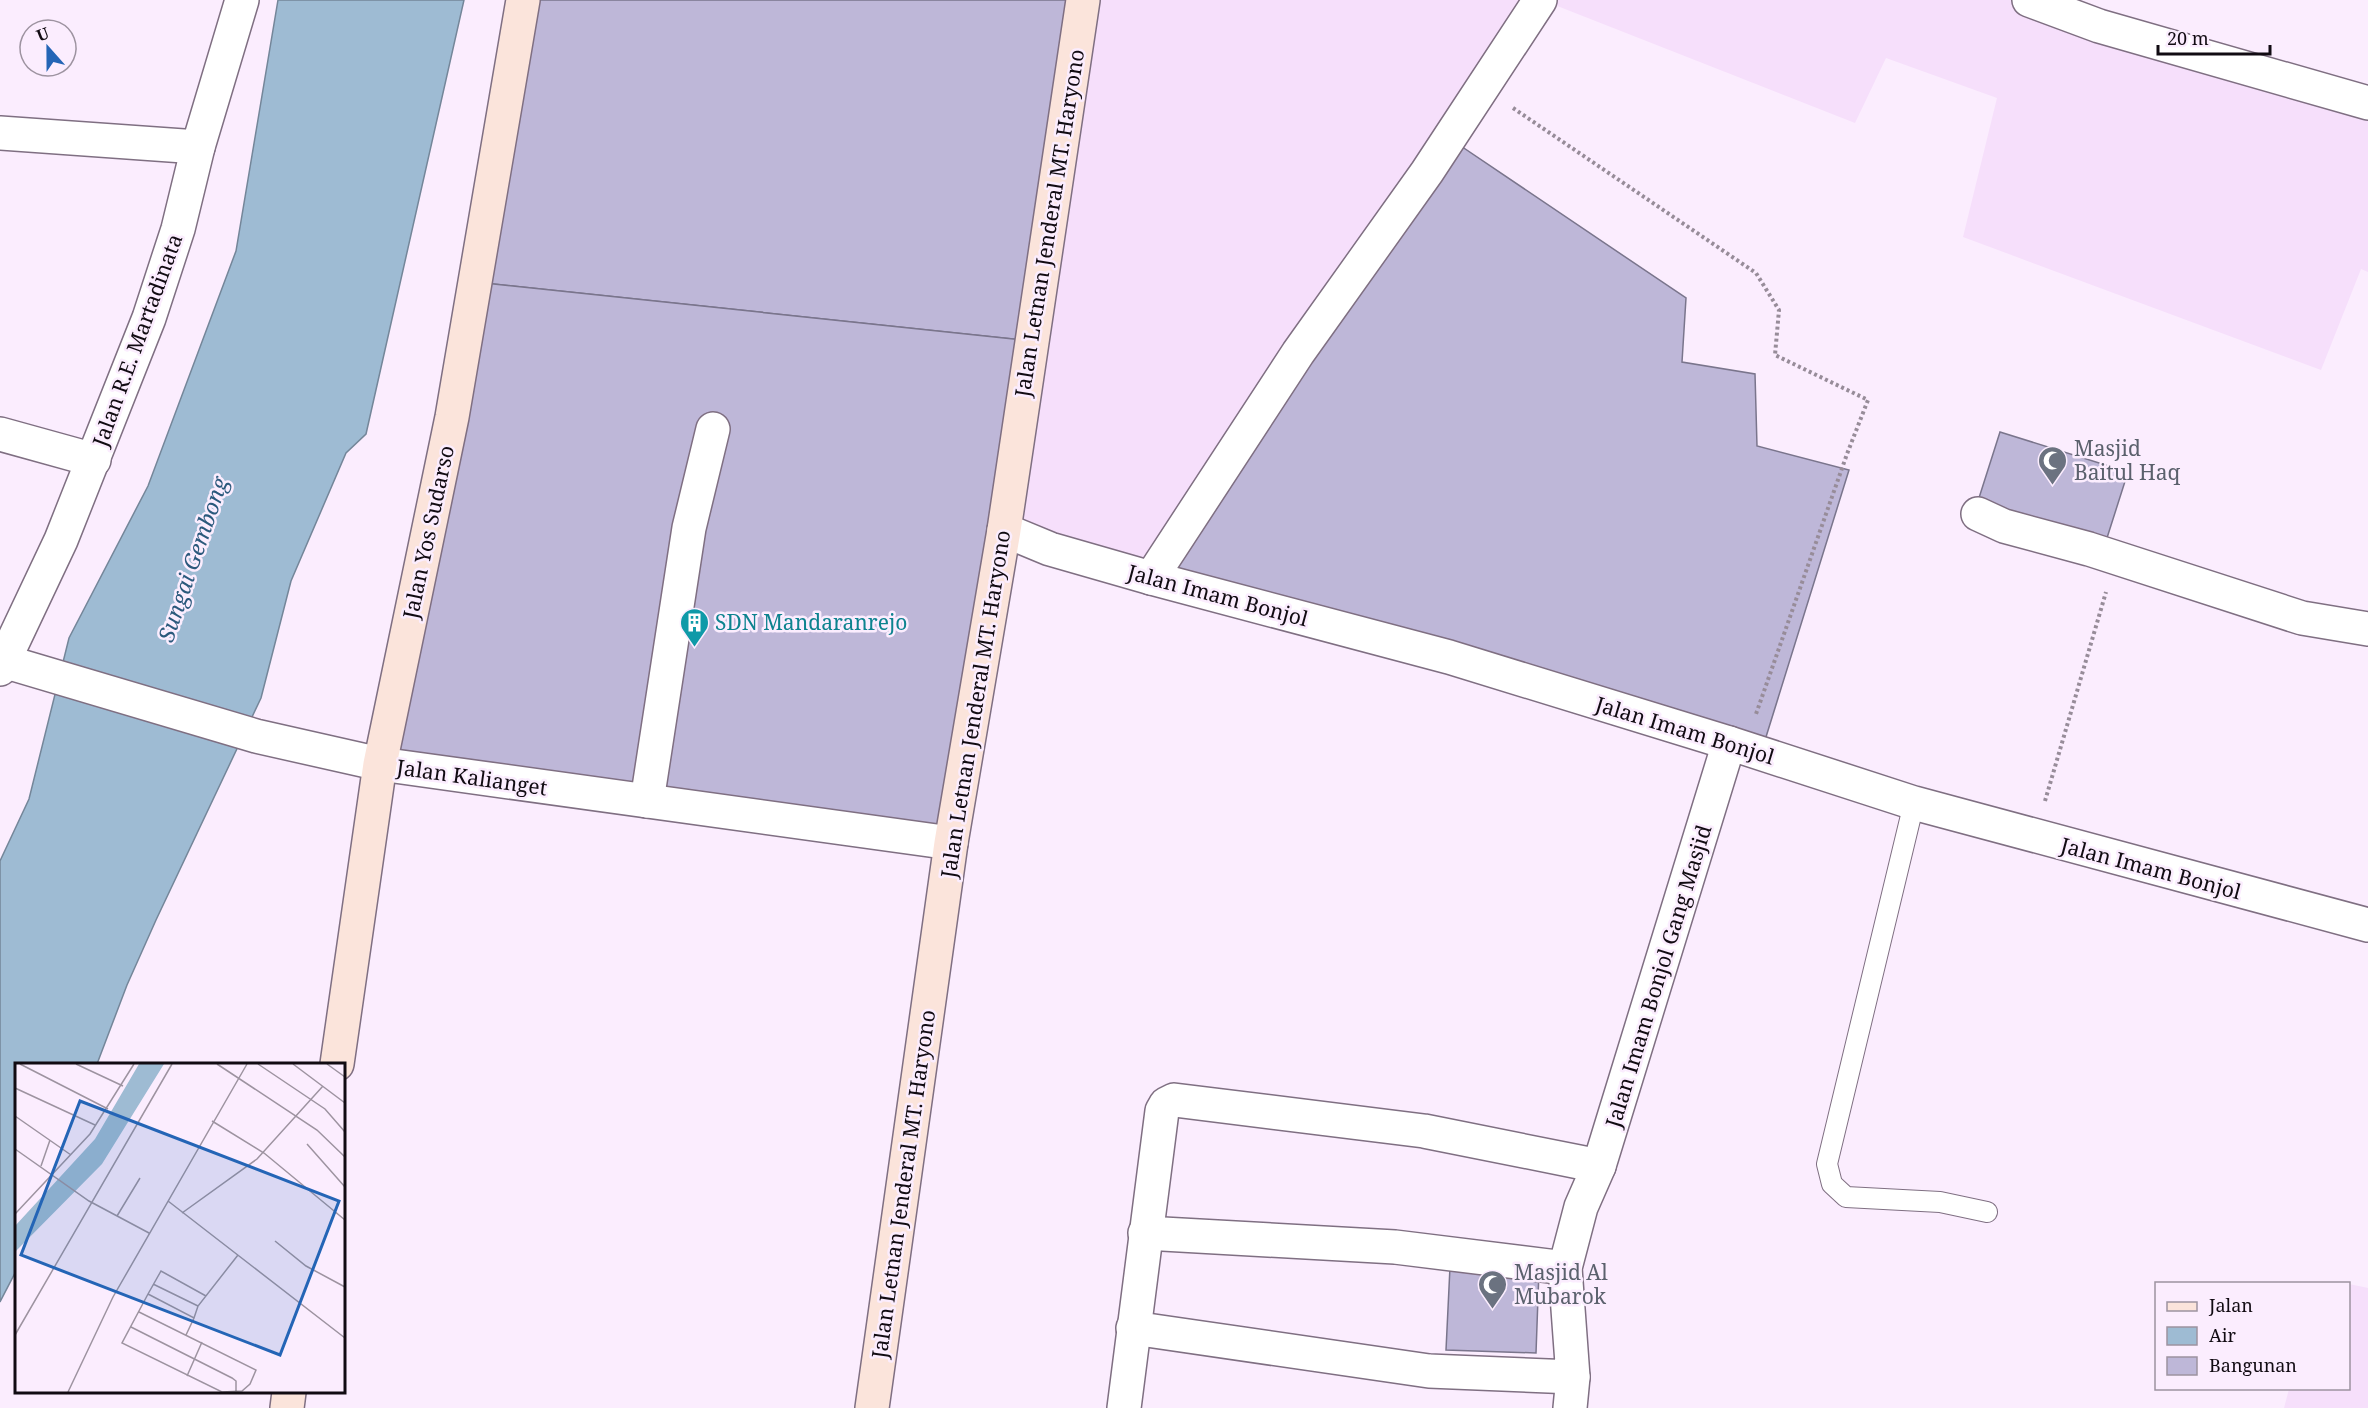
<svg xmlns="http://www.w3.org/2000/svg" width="2368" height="1408" font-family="'Noto Serif',serif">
  <rect width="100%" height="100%" fill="#fbedfe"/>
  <g fill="#f6dffb">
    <path d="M1083 0H1540L1151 578 1004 530Z"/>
    <path d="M1542 0H2029L2368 102V272L2361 269 2321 370 1963 237 1997 98 1886 58 1855 123Z"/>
    <path d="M2349 1284 2368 1288V1408H2284L2289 1389 2348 1388Z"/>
  </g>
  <path fill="#9ebbd3" stroke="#748699" stroke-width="1.5" d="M278 0H464L366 434 346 453 291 581 261 698 156 920 127 985 97 1064H16V1271L0 1302V861L29 799 69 638 148 486 236 251Z"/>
  <g fill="#beb7d8" stroke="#7a758c" stroke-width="1.5">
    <path d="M523 0H1083L1032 341 475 282Z"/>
    <path d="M1449 138 1686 298 1682 362 1755 374 1757 446 1849 470 1761 753 1151 578Z"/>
    <path d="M475 282 1032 341 951 843 380 764Z"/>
    <path d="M2000 432 2128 472 2106 541 1978 501Z"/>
    <path d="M1450 1267 1539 1270 1536 1353 1446 1350Z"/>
  </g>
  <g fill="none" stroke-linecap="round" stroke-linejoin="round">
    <defs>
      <path id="service" d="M1914 803 1827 1164 1832 1184 1846 1197 1940 1202 1987 1212"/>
      <g id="minor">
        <path d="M2029 0 2099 26 2368 103"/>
        <path d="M0 133 198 147"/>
        <path d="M0 434 94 460"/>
        <path d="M1978 514 2004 526 2089 549 2302 618 2368 629"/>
        <path d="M1151 578 1298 353 1427 172 1540 0"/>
        <path d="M647 801 689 528 713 429"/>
        <path d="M1145 1233 1395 1247 1565 1268"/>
        <path d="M1133 1328 1429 1371 1573 1377 1565 1268 1581 1207 1599 1166 1729 743"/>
        <path d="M1124 1408 1162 1111 1166 1104 1174 1100 1424 1131 1599 1166"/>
        <path d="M1570 1408 1573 1377"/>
      </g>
      <g id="tertiary">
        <path d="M1004 530 1050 549 1151 578 1449 657 1729 743 1914 803 2368 925"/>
        <path d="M0 660 256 736 380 764 951 843"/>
        <path d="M0 669 61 540 149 318 178 229 198 147 242 0"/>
      </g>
      <g id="secondary">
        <path d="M337 1064 380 764 452 417 523 0"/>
        <path d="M287 1408 289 1392"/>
        <path d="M872 1408 951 843 1004 530 1083 0"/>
      </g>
    </defs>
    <use href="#service" stroke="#7f6f82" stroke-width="22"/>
    <use href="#minor" stroke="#7f6f82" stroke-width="36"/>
    <use href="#tertiary" stroke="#7f6f82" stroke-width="36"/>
    <use href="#secondary" stroke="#7f6f82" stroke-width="36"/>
    <g stroke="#978c99" stroke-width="4" stroke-dasharray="3 3" stroke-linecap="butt">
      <path d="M1513 108 1756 273 1779 310 1775 355 1868 400 1847 454 1756 714"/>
      <path d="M2045 801 2106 592"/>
    </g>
    <use href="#service" stroke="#fff" stroke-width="20"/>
    <use href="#minor" stroke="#fff" stroke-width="33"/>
    <use href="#tertiary" stroke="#fff" stroke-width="33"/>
    <use href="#secondary" stroke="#fbe4db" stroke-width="33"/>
  </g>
  <defs>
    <symbol id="mosque-pin" viewBox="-11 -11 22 30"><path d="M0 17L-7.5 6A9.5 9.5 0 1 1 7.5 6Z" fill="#6b7280" stroke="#fbedfe"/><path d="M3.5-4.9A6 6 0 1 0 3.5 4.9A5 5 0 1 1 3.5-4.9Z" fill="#fff"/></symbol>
    <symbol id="building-pin" viewBox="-11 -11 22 30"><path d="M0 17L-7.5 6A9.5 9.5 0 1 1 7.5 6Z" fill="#0f9aa8" stroke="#fbedfe"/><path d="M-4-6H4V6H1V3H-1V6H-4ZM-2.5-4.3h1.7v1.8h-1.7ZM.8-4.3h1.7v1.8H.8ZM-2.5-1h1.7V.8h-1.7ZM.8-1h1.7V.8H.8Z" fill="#fff"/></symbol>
  </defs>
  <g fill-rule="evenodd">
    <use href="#mosque-pin" x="2036" y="444" width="33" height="45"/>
    <use href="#building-pin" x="678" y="606" width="33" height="45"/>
    <use href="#mosque-pin" x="1476" y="1268" width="33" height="45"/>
  </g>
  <g text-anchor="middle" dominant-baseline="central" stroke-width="5" stroke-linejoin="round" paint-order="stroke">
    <g font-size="21" fill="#110b12" stroke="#fbedfe">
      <text transform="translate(1049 223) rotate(-81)">Jalan Letnan Jenderal MT. Haryono</text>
      <text transform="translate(137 340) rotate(-70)">Jalan R.E. Martadinata</text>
      <text transform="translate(428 532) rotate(-78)">Jalan Yos Sudarso</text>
      <text transform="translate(1218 595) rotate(15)">Jalan Imam Bonjol</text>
      <text transform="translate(975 704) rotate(-81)">Jalan Letnan Jenderal MT. Haryono</text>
      <text transform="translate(1685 730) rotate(17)">Jalan Imam Bonjol</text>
      <text transform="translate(472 777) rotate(8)">Jalan Kalianget</text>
      <text transform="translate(2151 868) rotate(15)">Jalan Imam Bonjol</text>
      <text transform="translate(1658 976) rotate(-73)">Jalan Imam Bonjol Gang Masjid</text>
      <text transform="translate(903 1184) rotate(-82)">Jalan Letnan Jenderal MT. Haryono</text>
    </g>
    <g font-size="21" fill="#5b616d" stroke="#fbedfe" text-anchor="start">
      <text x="2074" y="448">Masjid<tspan x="2074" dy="24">Baitul Haq</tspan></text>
      <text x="1514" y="1272">Masjid Al<tspan x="1514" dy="24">Mubarok</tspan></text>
    </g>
    <g font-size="21" fill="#0d838f" stroke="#fbedfe" text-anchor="start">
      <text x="715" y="622">SDN Mandaranrejo</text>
    </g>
    <g font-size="22" font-style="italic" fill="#2b597c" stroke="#fbedfe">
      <text transform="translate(192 559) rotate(-71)">Sungai Gembong</text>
    </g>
  </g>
  <g transform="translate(15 1063)">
    <rect width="330" height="330" fill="#fbedfe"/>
    <path d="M124 1H149L87 101 0 189V163L80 76Z" fill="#9ebbd3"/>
    <path fill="none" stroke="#9d93a0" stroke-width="1.5" d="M5 1 93 46M61 1 108 23M202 1 302 67 330 94M243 1 310 46 330 69M278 1 330 40M312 1 330 14M0 25 80 62M0 53 56 92M197 58 249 90 330 157M292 81 330 124M0 86 74 138 134 170M26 103 35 77M153 138 330 275M167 150 242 96 308 23M0 151 75 71 119 1M102 153 125 115M260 178 291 203 330 224M138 221 183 243M133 231 179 255 183 243 223 192M124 249 241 307 235 321 227 328 207 329 107 280 133 231 146 208 191 233M116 264 217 315 221 318V328M0 272 157 1M171 272 179 255M172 313 187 279M53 329 98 234 232 1"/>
    <path fill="#2465b6" fill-opacity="0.15" stroke="#2465b6" stroke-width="3" d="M65 38 324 138 265 292 6 192Z"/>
    <rect width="330" height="330" fill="none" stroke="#110b12" stroke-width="3"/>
  </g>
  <rect x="2155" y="1282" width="195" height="108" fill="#fbedfe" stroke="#9d93a0" stroke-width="1.5"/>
  <rect x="2167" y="1302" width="30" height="9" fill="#fbe4db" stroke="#9d93a0" stroke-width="1.5"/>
  <text x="2209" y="1312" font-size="18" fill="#110b12">Jalan</text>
  <rect x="2167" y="1327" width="30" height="18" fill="#9ebbd3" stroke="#9d93a0" stroke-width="1.5"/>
  <text x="2209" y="1342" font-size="18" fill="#110b12">Air</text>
  <rect x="2167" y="1357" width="30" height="18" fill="#beb7d8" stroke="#9d93a0" stroke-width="1.5"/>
  <text x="2209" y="1372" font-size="18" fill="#110b12">Bangunan</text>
  <g transform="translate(48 48) rotate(339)"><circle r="28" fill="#fbedfe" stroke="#9d93a0" stroke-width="1.5"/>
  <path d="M0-4.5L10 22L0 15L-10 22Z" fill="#2465b6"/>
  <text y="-9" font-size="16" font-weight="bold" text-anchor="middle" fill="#110b12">U</text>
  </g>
  <path d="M2158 45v9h112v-9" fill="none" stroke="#110b12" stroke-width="3"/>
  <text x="2167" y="45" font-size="18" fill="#110b12" stroke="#fbedfe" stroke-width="4.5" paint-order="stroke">20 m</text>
</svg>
